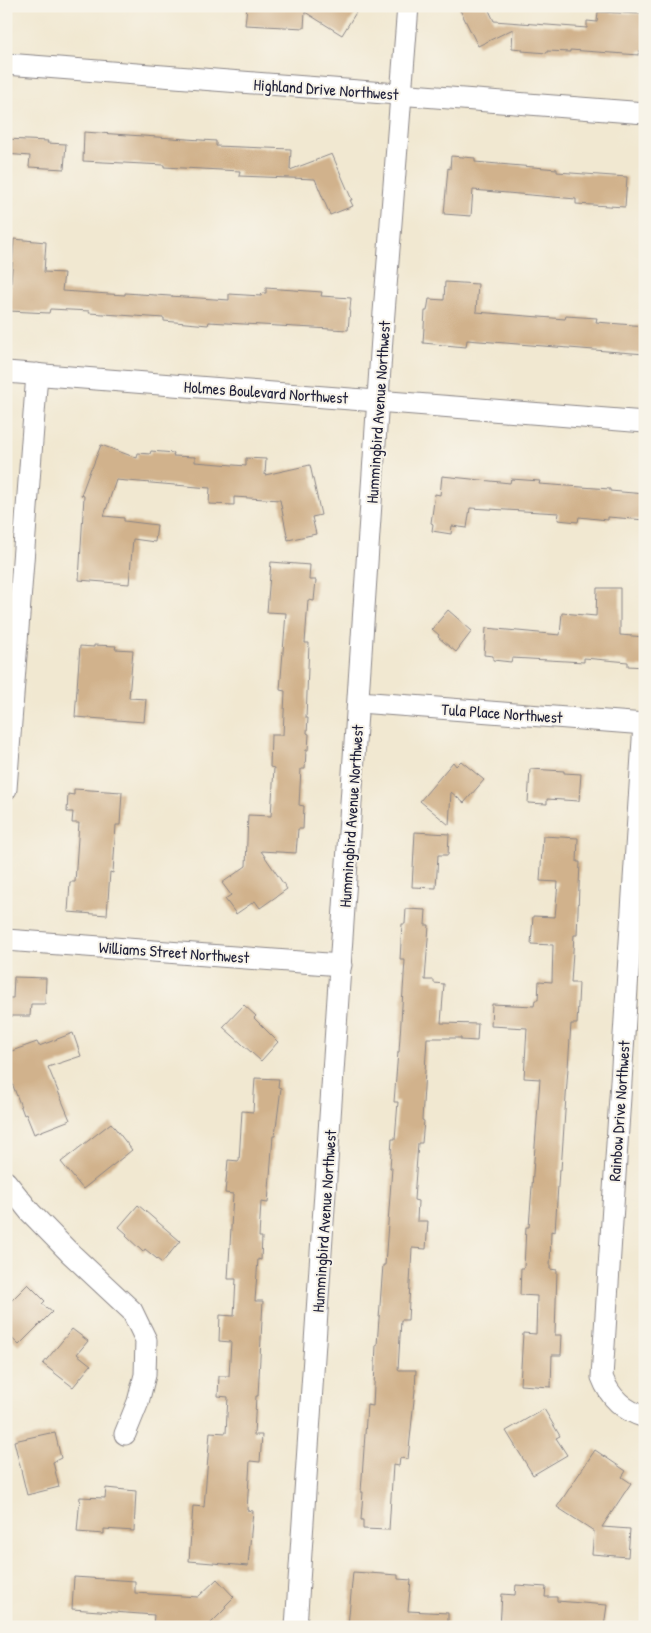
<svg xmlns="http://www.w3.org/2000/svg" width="651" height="1633" font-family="'Patrick Hand',sans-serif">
  <rect width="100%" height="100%" fill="#f7f3e8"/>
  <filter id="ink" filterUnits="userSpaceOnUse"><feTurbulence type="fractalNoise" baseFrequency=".02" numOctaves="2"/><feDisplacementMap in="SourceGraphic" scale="10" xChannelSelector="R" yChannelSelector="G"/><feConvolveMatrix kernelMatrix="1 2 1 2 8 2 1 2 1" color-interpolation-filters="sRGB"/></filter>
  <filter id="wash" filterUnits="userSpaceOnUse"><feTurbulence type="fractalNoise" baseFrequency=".0096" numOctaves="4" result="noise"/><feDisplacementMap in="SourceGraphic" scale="20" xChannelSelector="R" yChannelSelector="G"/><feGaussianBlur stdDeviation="1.12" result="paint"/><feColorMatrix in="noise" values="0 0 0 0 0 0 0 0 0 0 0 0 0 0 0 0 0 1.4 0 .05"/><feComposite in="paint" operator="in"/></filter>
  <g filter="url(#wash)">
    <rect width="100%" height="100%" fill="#f1e8d1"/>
    <g id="blocks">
      <g fill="#d1b28c">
        <path d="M247 6H360L342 35 305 12 304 28 245 25Z"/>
        <path d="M458 6H487L494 21 587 28V21L597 22 598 12 643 14 642 30 645 31V51L640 50 639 55 570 50V52L547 51V53L522 51V49L512 48 513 29 478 46Z"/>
        <path d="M84 132 216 141V146L291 149 290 170 332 154 352 200H350L353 206 330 215 315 179 239 176 240 171 164 167V165L83 161Z"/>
        <path d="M6 139 48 141 47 143 66 144 64 169 29 167 30 156 6 154Z"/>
        <path d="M451 156 475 158V162L557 169V172L627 177 625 207 576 204V199L473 190 471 216 444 214 448 168 450 169Z"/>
        <path d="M14 239 46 242 44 272 64 273 62 291 125 295V293L229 300V294L261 296 262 293H266V288L322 292 321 296 351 298 348 330 209 322 208 325 164 321V318L89 313 90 311 50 309 49 313 9 311Z"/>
        <path d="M445 282 478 284 476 312 565 319 566 316 597 318 596 322 645 326V354L467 340 466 347 423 343 425 311H427L429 299 444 300Z"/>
        <path d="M101 445 137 458 138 453 150 454 151 451 174 453 173 456 195 457V462L246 466V458L266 459 265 475 310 465 321 515 312 517 316 534 288 540 280 500 234 497V505L209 504 210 488 116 480 104 516 124 518V521L157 525 155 542 133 539 129 584 79 580 84 496 81 495 91 468H92Z"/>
        <path d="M442 476 510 483 511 479 540 481 539 484 610 489V491L645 494V520L608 517V520L579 517 578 522 558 520 559 513 470 508 467 528 452 526 451 534 432 531 433 524 431 523 435 494 440 495Z"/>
        <path d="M271 562 310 565 309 580H316L314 601 308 600 305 643H309L306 718H308L307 733 309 734 308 750H306L305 769H301L299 805 304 806 303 829H298L296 853 261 851 287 889 260 908 255 901 236 914 225 899 231 895 222 883 246 866 248 815 271 816 274 768 270 767 271 735H283L285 691 280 690 286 613 267 612Z"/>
        <path d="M597 588H620V635L645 637V667L628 666V662L584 658V662L512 658 511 662 493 660V656L484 655 486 628 560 635 562 613 596 616Z"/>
        <path d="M448 610 472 631 456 652 438 637 439 635 432 629Z"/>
        <path d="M94 645 116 646 115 649 133 650 129 698 146 699 144 722 75 717 80 646 94 647Z"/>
        <path d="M461 761 484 780 464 803 451 792 449 825 420 801 453 762 456 766Z"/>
        <path d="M530 769 564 771V773L581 774 579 801 547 799V804L528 803Z"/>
        <path d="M74 789 122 792 120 825H116L113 873 110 872 107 915 68 912 70 882H75L79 823H72L73 812H67L68 794 74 795Z"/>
        <path d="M415 832 449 834 448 855H438L436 888 412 887Z"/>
        <path d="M543 836 578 838 577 862H580L577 935H574L571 983H579L577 1024H571L561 1170H559L555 1232 551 1231 550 1269 557 1270 555 1335H562L561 1355H552L551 1387 520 1385 523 1333 536 1334 537 1296 520 1295 521 1268H524L526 1227H529L540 1079 524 1078 527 1028 491 1026 492 1004 534 1006 535 1000H538L539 981 552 982 553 945 531 944 533 916 555 917 558 882 540 881Z"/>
        <path d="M406 909 426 910 425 925H429L425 980H434V983L444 984 441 1023 478 1024 477 1041 461 1040V1038H427L422 1120 424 1121 422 1143H418L414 1200 418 1201 417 1221H428L426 1249 412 1248 408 1320H401L398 1370H416L415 1390 408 1459 400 1458 399 1466 393 1465 389 1530 363 1529V1520H361L363 1492H361L367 1405 373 1406 376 1345H377L383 1265H385L392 1168H390L392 1139H395L398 1102H394L398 1052H399L405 960H400L402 924H405Z"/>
        <path d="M14 977 46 978 45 1004H31L30 1016H6V998H13Z"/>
        <path d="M244 1005 256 1016 254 1018 278 1042 261 1061 223 1027Z"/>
        <path d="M73 1033 81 1056 48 1067 70 1120 34 1134 26 1114 24 1115 6 1067V1053L37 1042 39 1046Z"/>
        <path d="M255 1078 279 1079 278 1087 281 1088 275 1136H273L268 1203 261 1202 259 1237H262L261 1260 258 1259 255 1301H263L258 1396H256L254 1435H262L260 1462 250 1461 247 1510 253 1511 248 1566 189 1561 193 1506 204 1507 210 1432 226 1433 228 1397 218 1396 219 1376H229L231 1342 219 1341 220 1315 234 1316 236 1279H228L233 1194 225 1193 228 1160 239 1161 242 1111 253 1112Z"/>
        <path d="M111 1123 132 1150 83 1189 61 1162Z"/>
        <path d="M138 1205 180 1241 162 1263 145 1249 143 1252 126 1236 127 1234 119 1227Z"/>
        <path d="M28 1284 45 1301 42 1304 52 1312 19 1345 6 1333V1306Z"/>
        <path d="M72 1329 88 1341 77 1354 91 1365 73 1387 43 1364Z"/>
        <path d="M544 1409 560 1436 556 1438 567 1455 533 1475 506 1431Z"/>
        <path d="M50 1433V1434L55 1433 61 1458 53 1462 59 1487 27 1495 14 1441Z"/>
        <path d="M595 1450 626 1471 622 1477 631 1483 602 1527 630 1529 628 1557 592 1554 594 1531 557 1507Z"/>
        <path d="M106 1488 136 1491 134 1531 104 1529V1534L77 1532 80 1497 105 1498Z"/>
        <path d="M353 1572 398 1575V1579L411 1580 408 1611 448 1613V1627H350L348 1626Z"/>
        <path d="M74 1577 135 1581V1593L198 1597 217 1579 234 1597 225 1606 226 1608 207 1627H153L154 1615 72 1609Z"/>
        <path d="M516 1585 546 1587 545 1597H557V1601L607 1605 604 1627H500L502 1594 515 1595Z"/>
      </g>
    </g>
  </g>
  <g filter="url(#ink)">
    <use href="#blocks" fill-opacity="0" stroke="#8a8586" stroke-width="1"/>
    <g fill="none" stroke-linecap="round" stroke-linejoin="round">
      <defs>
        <g id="street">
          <path d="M6 64 645 113"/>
          <path d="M6 372 645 422"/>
          <path d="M359 702 645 724"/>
          <path d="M644 724 602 1377C610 1398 624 1411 645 1417"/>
          <path d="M6 789 37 374"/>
          <path d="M6 940 341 965"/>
          <path d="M6 1182 30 1212 69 1252 132 1311 146 1340 145 1375 138 1402 125 1434"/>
          <path d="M296 1627 382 338 408 6"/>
        </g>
      </defs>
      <use href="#street" stroke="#8a8586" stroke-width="23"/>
      <use href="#street" stroke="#fff" stroke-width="21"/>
    </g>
  </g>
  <g text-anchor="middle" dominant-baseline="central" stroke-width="4" stroke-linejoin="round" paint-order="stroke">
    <g font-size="16" fill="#22223b" stroke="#f7f3e8">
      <text transform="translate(326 89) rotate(4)">Highland Drive Northwest</text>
      <text transform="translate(266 392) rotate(4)">Holmes Boulevard Northwest</text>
      <text transform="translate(378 412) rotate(-86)">Hummingbird Avenue Northwest</text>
      <text transform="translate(502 713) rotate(4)">Tula Place Northwest</text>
      <text transform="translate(351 816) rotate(-86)">Hummingbird Avenue Northwest</text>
      <text transform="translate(174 952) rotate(4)">Williams Street Northwest</text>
      <text transform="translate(619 1111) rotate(-86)">Rainbow Drive Northwest</text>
      <text transform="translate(324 1221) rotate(-86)">Hummingbird Avenue Northwest</text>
    </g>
  </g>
  <rect width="651" height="1633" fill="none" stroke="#f7f3e8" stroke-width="25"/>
</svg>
